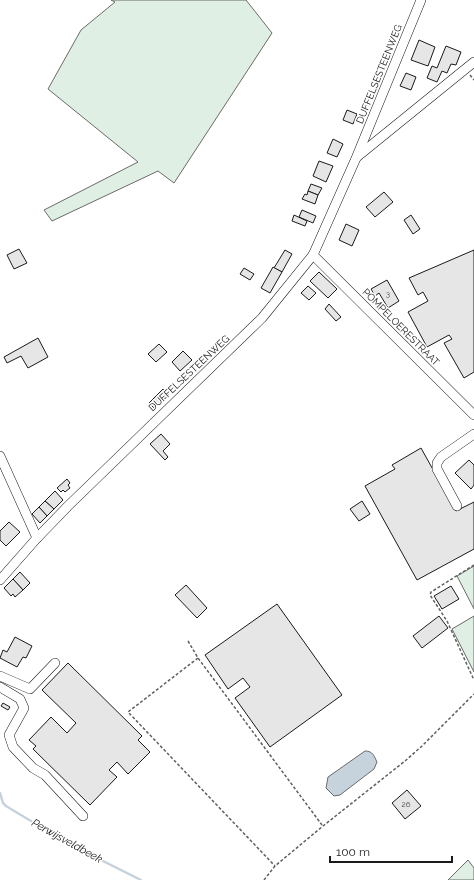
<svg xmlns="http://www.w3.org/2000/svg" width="474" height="880" font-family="Raleway,sans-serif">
  <rect width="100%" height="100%" fill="#fff"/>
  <g fill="#e0efe3" stroke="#6a6a6a">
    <path d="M111 0H246L272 33 174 183 158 171 52 221 44 210 138 162 48 89 81 30 115 2Z"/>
    <path d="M474 566V609L457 576Z"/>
    <path d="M474 616V672L452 629Z"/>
    <path d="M468 860 474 868V880H448Z"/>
  </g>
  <path fill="#c6d2dc" stroke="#6a6a6a" d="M365 751C373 751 374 756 377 762L374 769 340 795 334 796 326 788 328 777Z"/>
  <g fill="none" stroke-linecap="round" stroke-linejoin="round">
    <path stroke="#c6d2dc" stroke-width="2.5" d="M0 793 3 803 6 806 69 844 141 880"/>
  </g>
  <g fill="#e6e6e6" stroke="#1a1a1a">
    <path d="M419 40 435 47 428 66 411 60Z"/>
    <path d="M446 46 461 52 456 65 451 64 447 73 442 71 437 82 427 78 432 66 437 68Z"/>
    <path d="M406 73 416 77 411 90 400 86Z"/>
    <path d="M347 110 357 114 353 124 343 120Z"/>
    <path d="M333 139 343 144 337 157 327 153Z"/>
    <path d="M319 161 333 166 326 182 313 176Z"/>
    <path d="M311 184 322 188 318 195 308 191Z"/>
    <path d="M308 191 318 195 315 204 302 199 305 194 307 195Z"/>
    <path d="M384 192 393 202 375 217 366 207Z"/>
    <path d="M302 210 316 216 313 223 299 217Z"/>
    <path d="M294 215 307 221 305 226 292 221Z"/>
    <path d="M411 215 420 229 413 234 404 220Z"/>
    <path d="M346 224 359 230 352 246 339 240Z"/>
    <path d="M19 249 27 263 14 269 7 255Z"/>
    <path d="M285 250 292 254 282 272 274 268Z"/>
    <path d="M474 250V372L464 378 444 343 452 339 449 335 427 347 408 312 428 301 423 292 418 295 409 278Z"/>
    <path d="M273 267 282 272 270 293 261 288Z"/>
    <path d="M244 268 254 274 250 280 240 274Z"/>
    <path d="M319 272 337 289 328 298 310 281Z"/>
    <path d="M387 280 399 301 388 308 379 293 375 296 371 289Z"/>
    <path d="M308 286 316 293 309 300 301 293Z"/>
    <path d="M329 304 341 317 336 321 325 309Z"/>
    <path d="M38 338 48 357 28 368 21 356 7 363 4 357Z"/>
    <path d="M159 344 167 352 156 362 148 354Z"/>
    <path d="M183 351 192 360 180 371 172 362Z"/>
    <path d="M163 389 169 395 154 408 149 403Z"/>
    <path d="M161 434 170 444 163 451 168 457 165 460 150 444Z"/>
    <path d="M421 448 456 511 474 502V549L417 580 365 486 395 469 392 465Z"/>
    <path d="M469 460 474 465V485L471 489 455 473Z"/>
    <path d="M67 479 70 483 68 485 70 488 65 492 63 490 61 492 57 488Z"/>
    <path d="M55 491 63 500 54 509 45 501Z"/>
    <path d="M45 501 54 509 47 516 39 507Z"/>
    <path d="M362 501 370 514 359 521 350 509Z"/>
    <path d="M39 507 47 516 40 523 32 514Z"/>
    <path d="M9 522 20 532 6 546 0 540V531Z"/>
    <path d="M20 572 30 583 23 590 13 579Z"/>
    <path d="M13 579 23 590 15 597 13 594 11 596 4 588Z"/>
    <path d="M186 585 207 608 197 618 175 595Z"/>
    <path d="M451 586 459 599 442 609 434 596Z"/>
    <path d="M277 604 342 695 270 747 235 698 250 687 243 678 228 689 205 655Z"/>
    <path d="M439 616 448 628 422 648 413 636Z"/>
    <path d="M15 637 32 646 26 658 23 657 17 667 0 658 3 650 7 652Z"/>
    <path d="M68 663 142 736 138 740 150 752 128 774 117 762 109 770 117 777 90 805 33 749 36 746 29 740 51 717 67 733 76 723 42 690Z"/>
    <path d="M3 703 10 707 8 710 1 706Z"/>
    <path d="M407 790 421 806 405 819 392 803Z"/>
  </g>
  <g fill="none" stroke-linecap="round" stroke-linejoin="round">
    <defs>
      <g id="minor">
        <path d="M358 156 474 62"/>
        <path d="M313 255 474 415"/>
        <path d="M0 456 37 538"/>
        <path d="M457 506 437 469V463L441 457 474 434"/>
        <path d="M0 580 37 538 68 506 262 318 313 255 357 156 421 0"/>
        <path d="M0 676 30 689 55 663"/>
        <path d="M0 687 20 699 24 708 9 735 13 747 33 768 45 775 83 816"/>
      </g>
    </defs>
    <use href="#minor" stroke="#1a1a1a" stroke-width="10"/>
    <g stroke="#5f5f5f" stroke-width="1.5" stroke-dasharray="3 2" stroke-linecap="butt">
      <path d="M470 75 474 80"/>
      <path d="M474 565 431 592 430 595 447 621 474 680"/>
      <path d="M188 641 198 658 322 825"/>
      <path d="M198 658 128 712 275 866"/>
      <path d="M264 880 275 866 323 826 405 761 422 746 474 694"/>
    </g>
    <use href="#minor" stroke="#fff" stroke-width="9"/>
  </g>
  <g text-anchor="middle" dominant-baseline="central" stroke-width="3" stroke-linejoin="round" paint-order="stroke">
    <g font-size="8" fill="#4d4d4d">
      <text x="388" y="294">3</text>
      <text x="406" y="804">26</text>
    </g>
    <g font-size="10" fill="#1a1a1a" stroke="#fff">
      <text transform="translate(379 74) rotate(-68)">DUFFELSESTEENWEG</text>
      <text transform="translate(401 327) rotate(45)">POMPELOERESTRAAT</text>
      <text transform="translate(189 373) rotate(-43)">DUFFELSESTEENWEG</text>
    </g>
    <g font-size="11" font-style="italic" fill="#1a1a1a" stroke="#fff">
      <text transform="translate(67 841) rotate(29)">Perwijsveldbeek</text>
    </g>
  </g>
  <path d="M330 856v6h122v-6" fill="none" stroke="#1a1a1a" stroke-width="2"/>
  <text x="336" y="856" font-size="12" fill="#1a1a1a" stroke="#ffffff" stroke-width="3" paint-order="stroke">100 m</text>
</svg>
